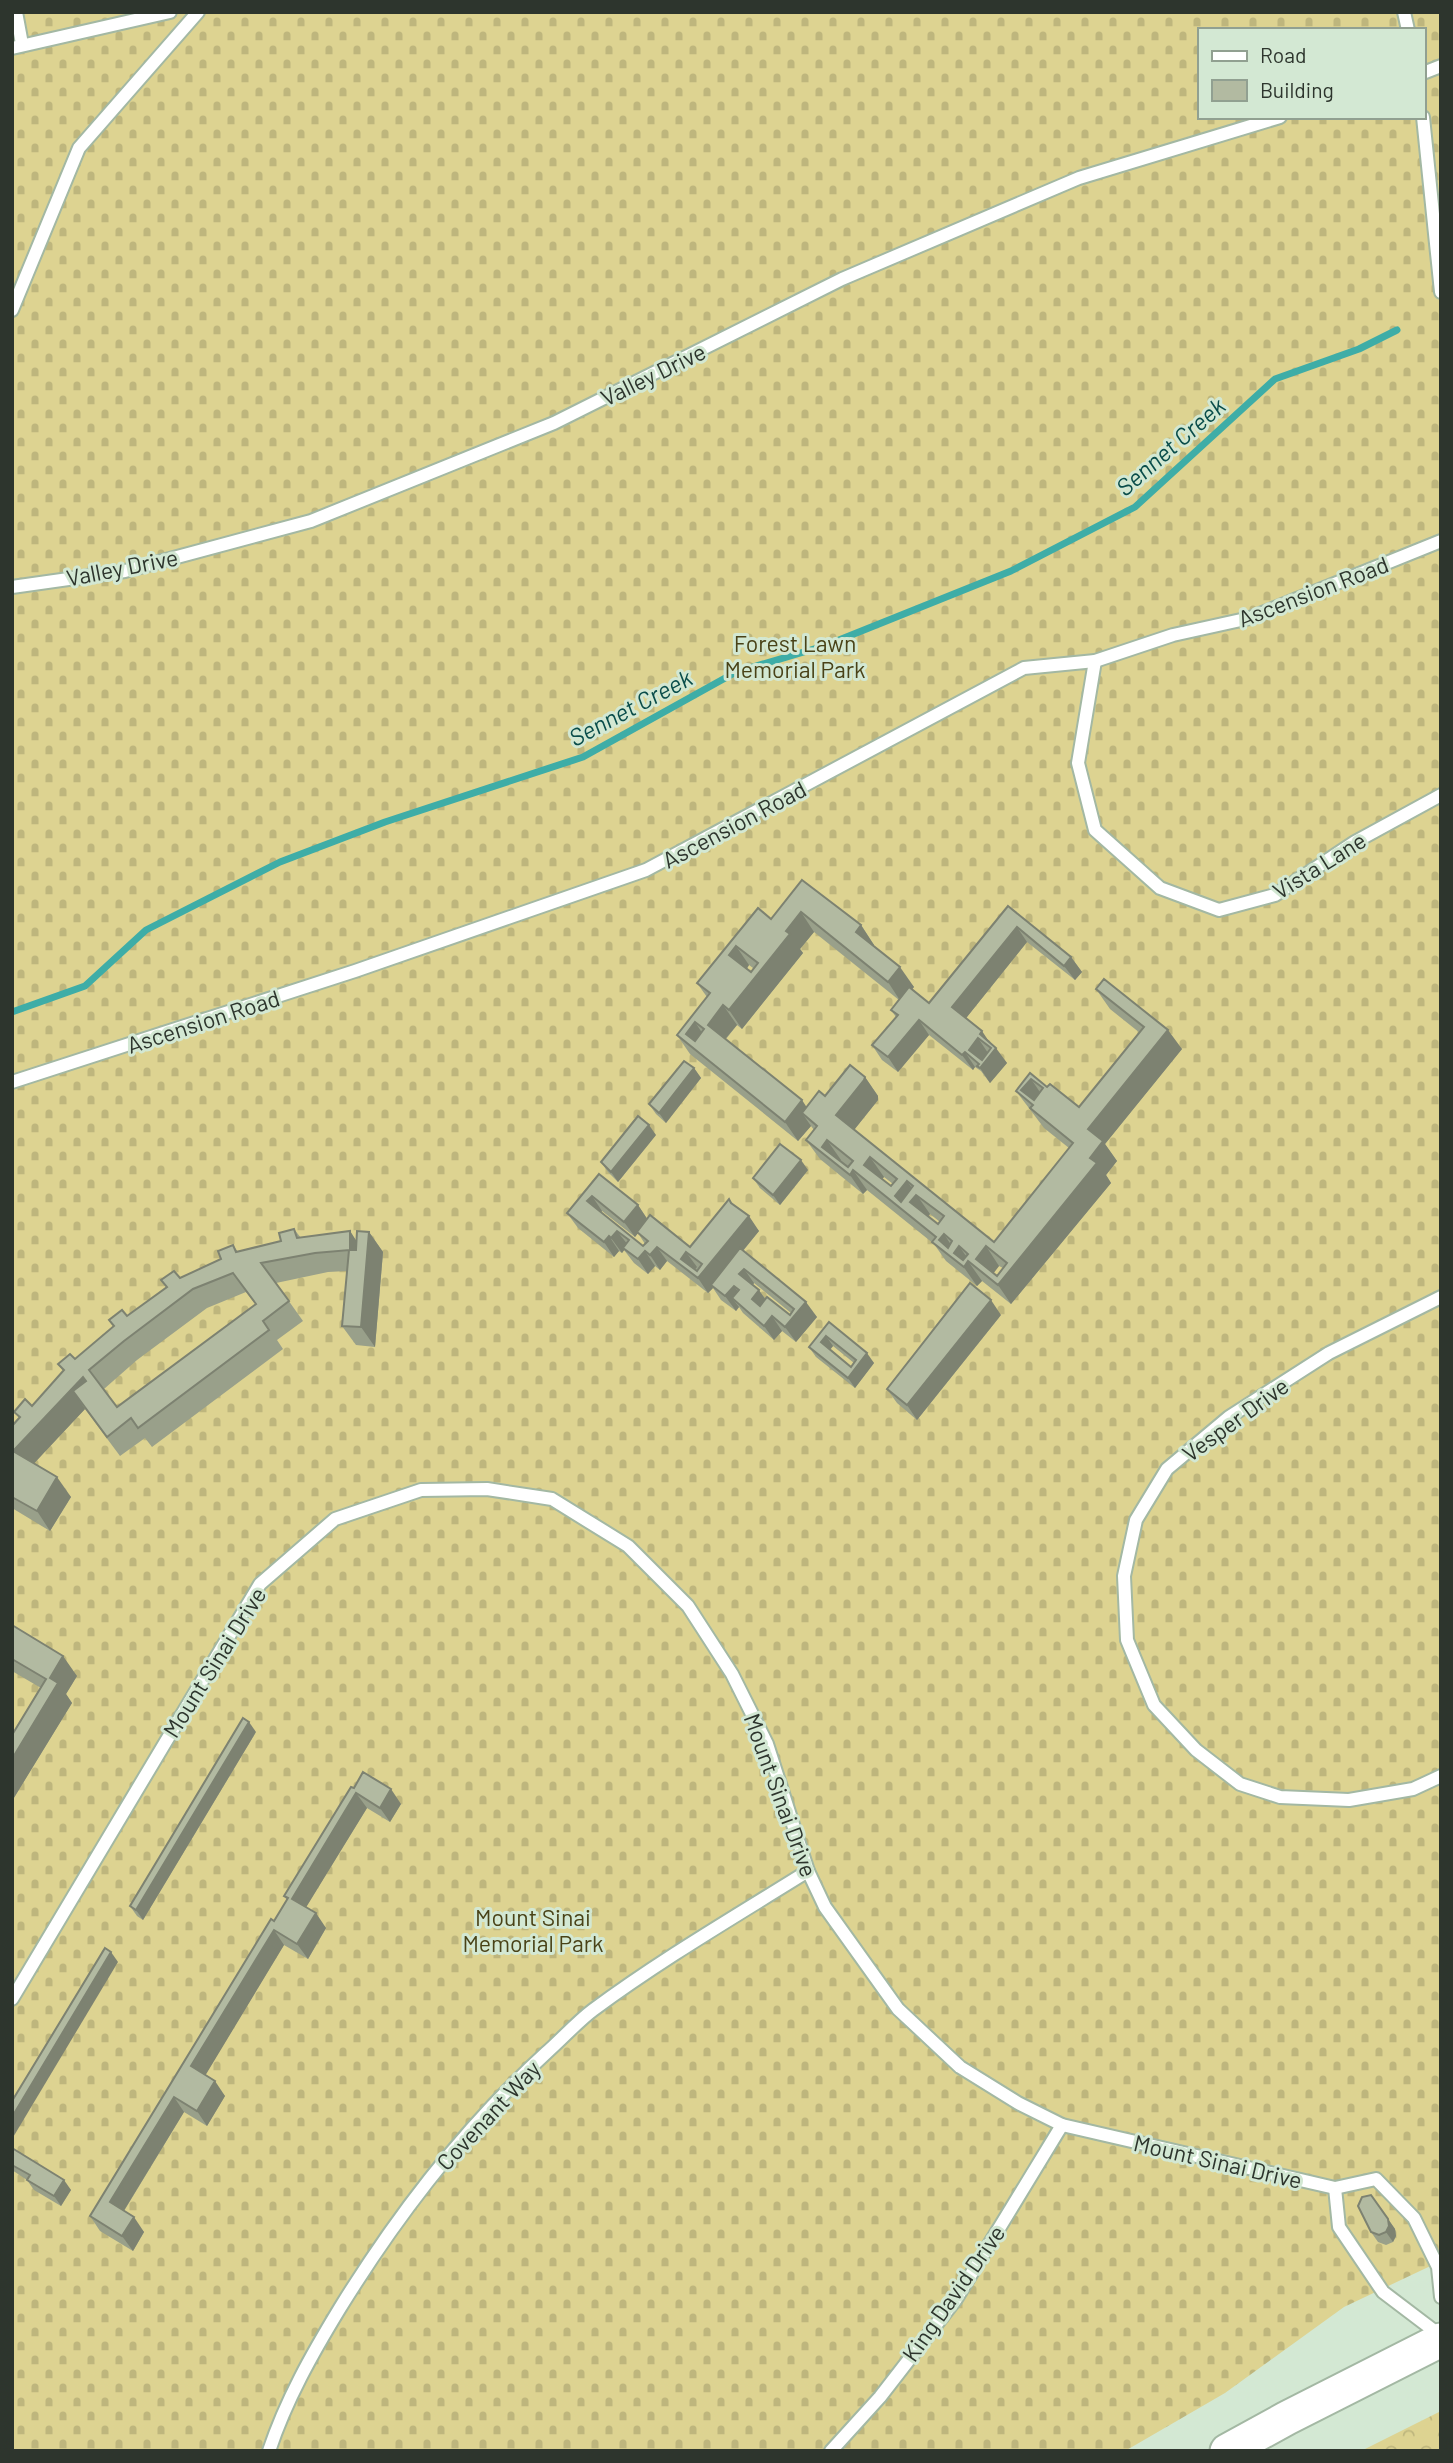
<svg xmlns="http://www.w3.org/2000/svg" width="1453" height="2463" font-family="Barlow,sans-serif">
  <defs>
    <pattern id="cemetery-stones" width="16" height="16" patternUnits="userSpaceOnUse" patternTransform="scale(1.75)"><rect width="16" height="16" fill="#ddd391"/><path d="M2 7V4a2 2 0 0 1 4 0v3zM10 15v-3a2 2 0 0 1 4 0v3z" fill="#beb67d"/></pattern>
    <pattern id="park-crowns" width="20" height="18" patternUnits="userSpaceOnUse" patternTransform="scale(1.75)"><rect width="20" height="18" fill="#ddd391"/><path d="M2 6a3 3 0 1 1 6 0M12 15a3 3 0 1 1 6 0" fill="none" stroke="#beb67d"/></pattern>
  </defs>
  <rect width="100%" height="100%" fill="#d3e8d3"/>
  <path fill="url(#cemetery-stones)" fill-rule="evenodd" d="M12 12H1441V2261L1344 2307 1225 2393 1125 2451H12ZM1199 30H1423V117H1199Z"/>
  <path fill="url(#park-crowns)" d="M1441 2411V2451H1361Z"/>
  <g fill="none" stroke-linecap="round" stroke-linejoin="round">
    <path stroke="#3eada7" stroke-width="7" d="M12 1012 85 986 146 930 280 862 385 822 583 757 736 672 824 646 1011 571 1135 507 1275 379 1359 349 1397 330"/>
    <defs>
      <g id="lane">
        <path d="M16 12 22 44"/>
        <path d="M1404 12 1408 30"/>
        <path d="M12 48 170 12"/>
        <path d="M1423 73 1441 66"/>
        <path d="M1423 117 1441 292"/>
        <path d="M12 310 79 148 198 12"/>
        <path d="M12 587 125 571 311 521 554 423 842 279 1079 178 1280 117"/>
        <path d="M1095 661 1078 763 1095 830 1160 888 1219 910 1275 895 1355 842 1441 795"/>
        <path d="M12 1082 355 971 646 870 1024 668 1095 661 1173 635 1250 618 1441 541"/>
        <path d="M1441 1297 1329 1353 1229 1417 1167 1469 1136 1520 1124 1576 1127 1640 1154 1705 1196 1750 1240 1784 1280 1797 1349 1800 1413 1789 1441 1776"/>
        <path d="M12 1999 260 1584 335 1519 421 1490 487 1489 552 1499 628 1546 688 1606 732 1674 767 1744 808 1871 825 1907 898 2009 960 2067 1018 2103 1062 2125 1335 2188 1376 2179 1414 2218 1438 2267 1441 2297"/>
        <path d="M1335 2188 1339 2227 1383 2292 1441 2336"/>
        <path d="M269 2451C286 2400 312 2354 340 2308 398 2214 465 2127 546 2053 562 2039 577 2022 593 2010 662 1959 736 1916 808 1871"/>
        <path d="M831 2451 880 2397 956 2299 1062 2125"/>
      </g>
      <path id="secondary" d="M1227 2451 1287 2418 1441 2340"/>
    </defs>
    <use href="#lane" stroke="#a3b8a3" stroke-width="16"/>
    <use href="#secondary" stroke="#a3b8a3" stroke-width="37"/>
    <use href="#lane" stroke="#fff" stroke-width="12"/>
    <use href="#secondary" stroke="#fff" stroke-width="33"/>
  </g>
  <g fill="#99a08a" fill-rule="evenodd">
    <path d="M802 880 861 925 874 945 873 946 914 987 912 989 929 1003 1008 906 1071 957 1082 972 1075 980 1027 942 966 1018 990 1043 1007 1063 990 1083 981 1071 975 1067 973 1070 929 1035 898 1072 882 1060 872 1045 896 1017 891 1010 899 1000 814 932 800 949 803 953 742 1029 737 1025 726 1039 806 1107 825 1096 865 1077 878 1096V1100L854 1130 994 1242 1069 1148 1044 1128 1016 1091 1030 1073 1047 1087 1079 1107 1140 1033 1110 1009 1096 989 1182 1049 1105 1144 1117 1161 1106 1175 1111 1183 1011 1304 982 1281 977 1286 946 1261 934 1244 867 1190 863 1194 820 1159 806 1140 814 1130 811 1126 798 1141 690 1054 677 1035 707 997 697 983 758 908 771 919ZM749 965 753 968 751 972 747 969ZM884 1177 893 1184 891 1186 882 1179ZM930 1214 940 1222 938 1224 928 1216ZM999 1266 1003 1268 997 1276 993 1273Z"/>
    <path d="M694 1068 701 1078 666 1123 656 1114 649 1104Z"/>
    <path d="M656 1135 618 1182 608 1172 601 1162Z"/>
    <path d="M808 1170 780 1205 760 1188 753 1178Z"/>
    <path d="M599 1174 638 1205 647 1219 690 1247 729 1199 733 1204 759 1231 743 1251 817 1317 796 1342 782 1331 774 1340 743 1313 739 1307 736 1311 721 1300 713 1288 708 1293 667 1261 660 1270 655 1266 648 1274 634 1263 624 1250 622 1253 619 1251 614 1257 578 1228 567 1213ZM602 1211 635 1237 638 1233 645 1244 643 1246 601 1212ZM754 1283 791 1313 790 1315 766 1299 753 1285Z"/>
    <path d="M294 1229 301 1238 350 1231 356 1241 369 1232 383 1252 375 1347 356 1345 342 1326 347 1271 328 1272 276 1283 303 1321 277 1340 283 1349 152 1447 145 1438 120 1456 85 1409 34 1463 71 1497 50 1531 12 1508V1426L19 1418 14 1412 32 1406 63 1371 58 1364 75 1359 114 1327 109 1320 127 1316 180 1278 221 1259 233 1245 238 1252 281 1241ZM246 1292 256 1305 117 1407 104 1389 137 1360 207 1308Z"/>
    <path d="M1001 1315 917 1420 897 1403 887 1389Z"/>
    <path d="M829 1322 874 1363 855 1388 816 1357 809 1347ZM833 1346 854 1363 851 1367 830 1350Z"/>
    <path d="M12 1625 77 1676 66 1694 72 1703 12 1801 41 1688 12 1671Z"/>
    <path d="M256 1732 143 1920 137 1916 130 1906Z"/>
    <path d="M354 1788 401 1804 390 1822 367 1808 306 1907 326 1928 308 1959 284 1945 205 2075 225 2096 207 2126 184 2112 124 2211 144 2232 133 2251 100 2231 90 2216 287 1900 284 1896Z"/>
    <path d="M12 2148 71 2190 61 2206 34 2190 27 2180 12 2170Z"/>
    <path d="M1371 2195 1395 2229 1396 2236 1393 2242 1386 2245 1378 2242 1371 2232Z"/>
  </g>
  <g fill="#7d8271">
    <path d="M801 912 814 932 800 949 803 953 742 1029 729 1010 786 931Z"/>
    <path d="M861 925 874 945 869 951 856 932Z"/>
    <path d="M1017 927 1027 942 963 1022 952 1007Z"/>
    <path d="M736 946 749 965 742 975 729 955Z"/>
    <path d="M1071 957 1082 972 1075 980 1064 966Z"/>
    <path d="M900 967 914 987 901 1002 888 982Z"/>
    <path d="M723 1005 737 1025 721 1044 708 1025Z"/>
    <path d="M919 1020 929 1035 898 1072 888 1057Z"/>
    <path d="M695 1022 708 1042 699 1053 686 1034Z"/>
    <path d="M1168 1030 1182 1049 1105 1144 1117 1161 1106 1175 1111 1183 1011 1304 998 1285 1090 1158 1088 1129Z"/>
    <path d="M982 1031 992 1046 980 1034Z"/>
    <path d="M978 1038 988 1053 979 1064 969 1050Z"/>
    <path d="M996 1048 1007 1063 990 1083 980 1068Z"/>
    <path d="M965 1052 975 1067 973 1070 962 1055Z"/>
    <path d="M694 1068 701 1078 666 1123 659 1113Z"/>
    <path d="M865 1077 878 1096V1100L850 1135 836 1115Z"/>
    <path d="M1031 1079 1044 1098 1036 1108 1021 1090Z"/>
    <path d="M802 1100 815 1120 802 1113 811 1126 798 1141 785 1122Z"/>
    <path d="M649 1125 656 1135 618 1182 611 1172Z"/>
    <path d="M827 1140 841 1160 837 1164 822 1147Z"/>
    <path d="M870 1157 884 1177 878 1184 864 1165Z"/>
    <path d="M801 1160 808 1170 780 1205 773 1195Z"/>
    <path d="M853 1170 867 1190 863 1194 850 1175Z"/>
    <path d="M907 1181 930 1214 924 1221 909 1216 895 1196Z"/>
    <path d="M592 1196 602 1211 598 1216 587 1201Z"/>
    <path d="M638 1205 648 1220 635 1237 624 1222Z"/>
    <path d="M749 1216 759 1231 713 1287 711 1285 713 1288 708 1293 698 1278Z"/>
    <path d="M350 1231 363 1251 350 1250Z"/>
    <path d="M617 1231 628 1245 622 1253 611 1238Z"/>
    <path d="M369 1232 383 1252 375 1347 361 1327Z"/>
    <path d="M944 1234 955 1251 959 1246 971 1263 968 1261 982 1281 977 1286 956 1256 939 1240Z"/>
    <path d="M609 1236 619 1251 614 1257 604 1242Z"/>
    <path d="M986 1246 999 1266 990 1278 976 1259Z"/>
    <path d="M657 1247 667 1261 660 1270 650 1255Z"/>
    <path d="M645 1251 655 1266 648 1274 638 1259Z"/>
    <path d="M686 1252 697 1267 692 1273 681 1259Z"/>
    <path d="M744 1269 754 1283 750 1289 739 1274Z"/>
    <path d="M734 1286 744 1300 732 1298 739 1307 736 1311 725 1296Z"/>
    <path d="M759 1290 769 1305 762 1314 752 1299Z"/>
    <path d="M991 1300 1001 1315 917 1420 907 1405Z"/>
    <path d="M806 1302 817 1317 796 1342 785 1327Z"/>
    <path d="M772 1316 782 1331 774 1340 764 1326Z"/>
    <path d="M826 1336 833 1346 828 1352 821 1342Z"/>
    <path d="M867 1353 874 1363 855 1388 848 1378Z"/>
    <path d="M83 1377 97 1397 73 1391 85 1409 27 1471 13 1451Z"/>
    <path d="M57 1477 71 1497 50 1531 37 1511Z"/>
    <path d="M63 1656 77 1676 66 1694 72 1703 12 1801V1759L50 1678Z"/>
    <path d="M249 1722 256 1732 143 1920 136 1910Z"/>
    <path d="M391 1789 401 1804 390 1822 380 1808Z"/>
    <path d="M356 1793 367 1808 302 1914 292 1899Z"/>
    <path d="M316 1913 326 1928 308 1959 297 1944Z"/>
    <path d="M274 1930 284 1945 202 2081 191 2066Z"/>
    <path d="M111 1952 118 1962 12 2139V2117Z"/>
    <path d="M215 2081 225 2096 207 2126 197 2111Z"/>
    <path d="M174 2097 184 2112 120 2217 110 2202Z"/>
    <path d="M64 2180 71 2190 61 2206 54 2196Z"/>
    <path d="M134 2217 144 2232 133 2251 122 2236Z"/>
    <path d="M1388 2219 1395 2229 1396 2236 1393 2242 1386 2232Z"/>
  </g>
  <g fill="#b2baa1" stroke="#7d8271" stroke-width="2" fill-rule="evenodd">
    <path d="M802 880 861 925 856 932 900 967 888 982 801 912 786 931 790 934 729 1010 723 1005 708 1025 802 1100 785 1122 677 1035 710 993 697 983 758 908 771 919ZM736 946 758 963 751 972 729 955ZM695 1022 704 1029 695 1041 686 1034Z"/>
    <path d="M1008 906 1071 957 1064 966 1017 927 952 1007 982 1031 980 1034 996 1048 980 1068 977 1066 979 1064 965 1052 962 1055 919 1020 888 1057 872 1045 898 1015 891 1010 909 987 929 1003ZM978 1038 991 1048 982 1060 969 1050Z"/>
    <path d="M1104 979 1168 1030 1088 1129 1103 1141 1090 1158 1097 1163 998 1285 968 1261 964 1267 932 1242 936 1237 853 1170 850 1175 806 1140 817 1126 802 1113 819 1091 825 1096 850 1065 865 1077 864 1080 836 1115 994 1242 1073 1143 1030 1108 1033 1105 1016 1091 1030 1073 1047 1087 1050 1084 1079 1107 1144 1027 1096 989ZM1031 1079 1043 1088 1034 1100 1021 1090ZM827 1140 853 1161 848 1167 822 1147ZM870 1157 897 1179 891 1186 864 1165ZM907 1181 913 1186 901 1202 895 1196ZM916 1195 944 1216 938 1224 910 1202ZM944 1234 952 1241 948 1248 939 1240ZM959 1246 968 1254 963 1260 954 1253ZM986 1246 1007 1263 997 1276 976 1259Z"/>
    <path d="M684 1061 694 1068 659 1113 649 1104Z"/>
    <path d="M638 1116 649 1125 611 1172 601 1162Z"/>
    <path d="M780 1144 801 1160 773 1195 753 1178Z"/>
    <path d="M599 1174 638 1205 624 1222 592 1196 587 1201 643 1246 648 1241 637 1232 650 1215 690 1247 729 1199 731 1203 749 1216 698 1278 657 1247 650 1255 645 1251 638 1259 623 1248 629 1240 617 1231 611 1238 609 1236 604 1242 567 1213ZM686 1252 702 1264 697 1271 681 1259Z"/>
    <path d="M294 1229 297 1238 350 1231V1250H356L357 1231 369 1232 361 1327 342 1326 349 1250 315 1253 261 1263 289 1301 263 1321 269 1330 138 1428 131 1418 107 1437 73 1391 86 1381 83 1377 13 1451 57 1477 37 1511 12 1497V1426L20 1417 14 1412 25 1399 32 1406 64 1370 58 1364 70 1354 75 1359 114 1326 109 1320 122 1310 127 1316 167 1287 161 1280 174 1271 180 1278 221 1259 218 1251 233 1245 236 1252 281 1241 279 1233ZM233 1273 256 1304 117 1407 89 1370 124 1341 193 1289Z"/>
    <path d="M740 1248 806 1302 785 1327 772 1316 764 1326 732 1298 739 1290 734 1286 725 1296 711 1285ZM744 1269 794 1309 790 1315 767 1297 760 1306 752 1299 759 1290 739 1274Z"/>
    <path d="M970 1283 991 1300 907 1405 887 1389Z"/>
    <path d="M829 1322 867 1353 848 1378 809 1347ZM826 1336 856 1360 851 1367 821 1342Z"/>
    <path d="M12 1625 63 1656 50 1678 58 1683 12 1759V1735L46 1679 12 1659Z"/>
    <path d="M243 1718 249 1722 136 1910 130 1906Z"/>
    <path d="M363 1772 391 1789 380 1808 356 1793 292 1899 316 1913 297 1944 274 1930 191 2066 215 2081 197 2111 174 2097 110 2202 134 2217 122 2236 90 2216 271 1919 274 1921 288 1898 284 1896 351 1787 354 1788Z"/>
    <path d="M105 1948 111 1952 12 2117V2101Z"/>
    <path d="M12 2148 64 2180 54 2196 27 2180 30 2175 12 2165Z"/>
    <path d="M1371 2195 1388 2219 1389 2226 1386 2232 1379 2235 1371 2232 1358 2206 1362 2197Z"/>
  </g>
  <g text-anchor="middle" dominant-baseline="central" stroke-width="6" stroke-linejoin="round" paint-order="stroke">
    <g font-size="23" fill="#2d352d" stroke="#d3e8d3">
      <text transform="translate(653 374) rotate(-26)">Valley Drive</text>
      <text transform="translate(122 567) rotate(-11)">Valley Drive</text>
      <text transform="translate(1313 591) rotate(-21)">Ascension Road</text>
      <text transform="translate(734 824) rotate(-28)">Ascension Road</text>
      <text transform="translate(1319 865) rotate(-32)">Vista Lane</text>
      <text transform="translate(203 1021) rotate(-18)">Ascension Road</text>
      <text transform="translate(1235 1419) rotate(-36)">Vesper Drive</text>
      <text transform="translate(214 1662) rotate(-58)">Mount Sinai Drive</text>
      <text transform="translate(781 1795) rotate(70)">Mount Sinai Drive</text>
      <text transform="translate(488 2115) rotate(-47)">Covenant Way</text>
      <text transform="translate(1218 2161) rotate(13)">Mount Sinai Drive</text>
      <text transform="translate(953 2293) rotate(-55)">King David Drive</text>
    </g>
    <g font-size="23" fill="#494217" stroke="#d3e8d3">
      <text x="795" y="643">Forest Lawn<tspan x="795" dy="26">Memorial Park</tspan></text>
      <text x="533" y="1917">Mount Sinai<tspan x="533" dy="26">Memorial Park</tspan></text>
    </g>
    <g font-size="24" font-style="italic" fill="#0a4d4a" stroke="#d3e8d3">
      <text transform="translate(1170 446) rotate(-41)">Sennet Creek</text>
      <text transform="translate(630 707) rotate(-28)">Sennet Creek</text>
    </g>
  </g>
  <rect width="1453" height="2463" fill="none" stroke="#2d352d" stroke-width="28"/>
  <rect x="1198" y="28" width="228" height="91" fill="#d3e8d3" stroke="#91a091" stroke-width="2"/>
  <rect x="1212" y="51" width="35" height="10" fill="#ffffff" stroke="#91a091" stroke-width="2"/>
  <text x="1260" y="63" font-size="21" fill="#2d352d">Road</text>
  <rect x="1212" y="80" width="35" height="21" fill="#b2baa1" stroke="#91a091" stroke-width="2"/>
  <text x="1260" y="98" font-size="21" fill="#2d352d">Building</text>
</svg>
